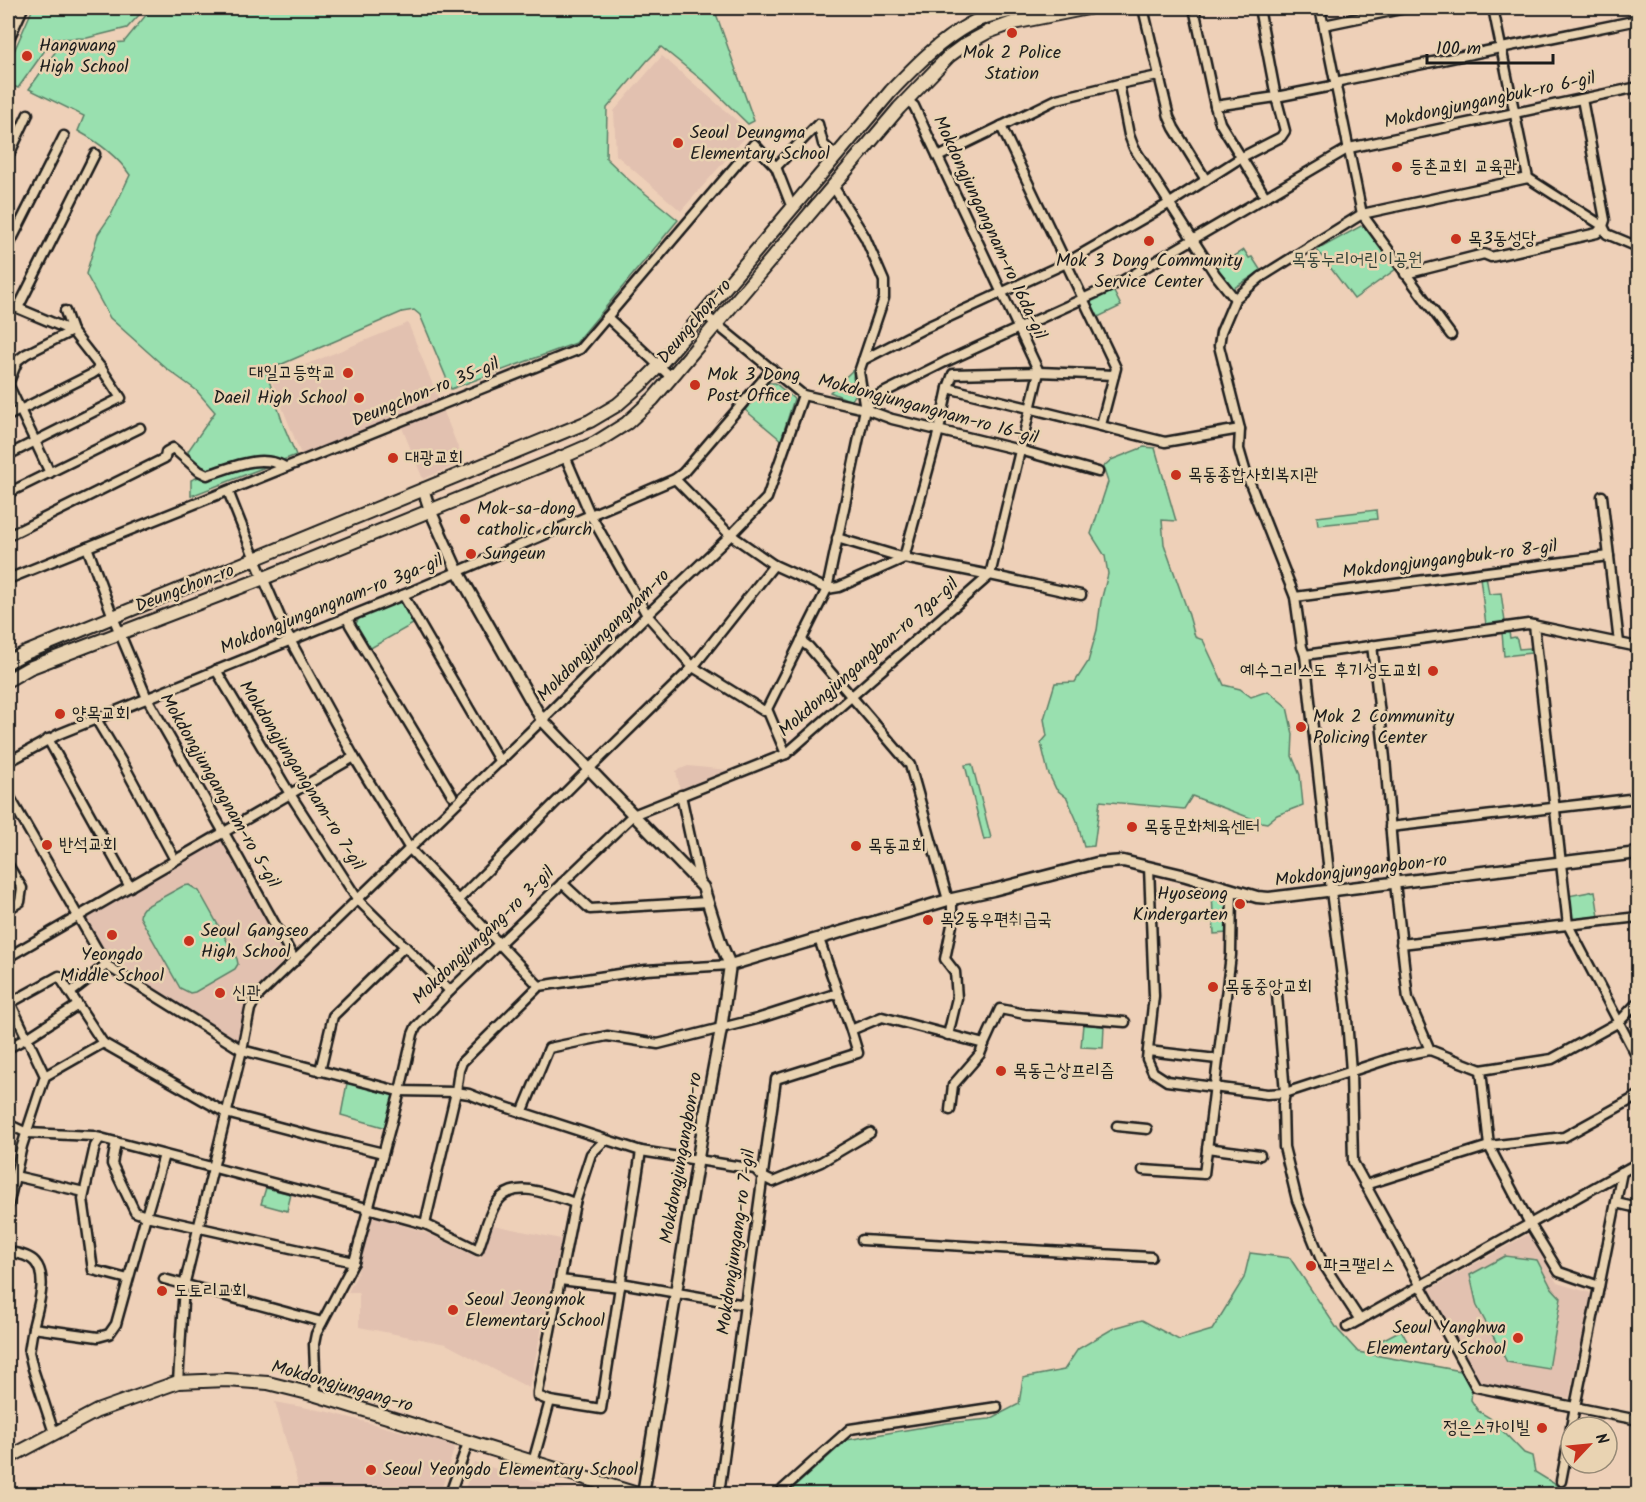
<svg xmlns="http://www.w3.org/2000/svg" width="1646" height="1502" font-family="Kalam,'Poor Story',sans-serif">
  <rect width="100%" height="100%" fill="#eed0b8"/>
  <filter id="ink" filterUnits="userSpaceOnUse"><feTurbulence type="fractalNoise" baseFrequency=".0167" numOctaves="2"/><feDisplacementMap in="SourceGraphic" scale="12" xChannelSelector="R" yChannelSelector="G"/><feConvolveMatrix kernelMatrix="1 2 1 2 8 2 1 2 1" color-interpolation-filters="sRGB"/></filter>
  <g filter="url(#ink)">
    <g fill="#e2c1b0">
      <path d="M662 56 750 132 681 211 616 155 614 111Z"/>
      <path d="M408 323 464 462 423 479 398 418 302 457 271 379Z"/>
      <path d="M688 766 728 770 680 789 676 771Z"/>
      <path d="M223 839 287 957 253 994 245 1017 239 1044 110 960 86 917Z"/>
      <path d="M373 1215 429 1234 481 1259 493 1225 561 1239 529 1388 446 1344 359 1327V1293L348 1292 357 1275Z"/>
      <path d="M1529 1234 1557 1283 1591 1293 1569 1398 1479 1383 1430 1289Z"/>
      <path d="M275 1402 329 1412 455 1446 440 1494H301Z"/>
      <path d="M474 1462 578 1494H463Z"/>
    </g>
    <g fill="#99e0af" stroke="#5a7e66" stroke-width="1.5">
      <path d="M33 8H142L139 15 127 28 87 38 53 39 18 88 8 84V65Z"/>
      <path d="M149 8H714L754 121 748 124 707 84 661 47 647 61 607 108 606 158 630 181 678 220 576 343 451 389 420 315 414 310 402 312 266 371 283 424 296 455 191 496V480L201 476 188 451 215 412 196 390 167 369 110 318 86 274 98 234 111 215 130 175C117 156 98 142 78 131L84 116 29 89 58 48 124 42 147 14Z"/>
      <path d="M1361 226 1367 228 1396 269 1354 299 1317 250Z"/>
      <path d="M1244 250 1249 258 1252 257 1261 271 1231 290 1214 269Z"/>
      <path d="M1112 288 1121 306 1096 318 1088 300Z"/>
      <path d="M854 369 853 378 856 394 851 401 830 392Z"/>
      <path d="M766 383H775L794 399 781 440 745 410Z"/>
      <path d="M1144 447 1155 448 1176 521 1162 520 1164 544 1188 612 1195 637 1203 640 1224 685 1240 689 1251 697 1268 691 1287 707 1293 734 1292 756 1300 775 1303 805 1277 815 1267 823 1261 822 1192 796 1184 809 1100 801 1094 846 1084 847 1077 821 1067 798 1056 789 1048 772 1041 743 1047 736 1044 719 1055 683 1075 682 1088 662 1097 630 1101 601 1108 574 1105 556 1091 534 1108 482 1103 467 1111 460Z"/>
      <path d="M1376 510 1377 519 1318 525 1317 517Z"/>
      <path d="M1486 576 1489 594 1501 593 1505 622 1486 625 1480 577Z"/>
      <path d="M400 601 413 624 369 649 355 625 361 615Z"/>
      <path d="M1509 632 1510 638 1515 637 1517 640 1519 649 1530 648 1531 653 1504 656 1502 633Z"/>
      <path d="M972 764 991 838 984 840 965 765Z"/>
      <path d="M189 885 199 891 237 959 238 964 235 969 195 992 190 993 180 988 140 917 141 911 143 908 183 886Z"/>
      <path d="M1595 891 1599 917 1574 920 1571 917 1568 896Z"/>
      <path d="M1212 892 1227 896 1228 933 1214 934Z"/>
      <path d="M1083 1024 1104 1026 1103 1048 1081 1047Z"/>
      <path d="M347 1083 395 1096 387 1128 341 1115Z"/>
      <path d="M266 1188 291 1194 287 1211 261 1204Z"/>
      <path d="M1250 1253 1290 1258 1338 1330 1358 1352 1461 1371 1472 1390 1471 1400 1478 1411 1490 1418 1524 1453 1532 1456 1535 1472 1571 1494H789L791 1490 847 1440 947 1423 990 1419 1019 1404 1023 1378 1064 1370 1078 1349 1114 1328 1142 1320 1179 1340 1212 1330 1244 1278Z"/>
      <path d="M1505 1256 1537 1260 1551 1287 1561 1298 1549 1369 1507 1362 1477 1306 1470 1275Z"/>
      <path d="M1401 1330 1413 1352 1380 1345 1378 1342Z"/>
    </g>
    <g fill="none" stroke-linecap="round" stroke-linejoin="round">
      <defs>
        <g id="minor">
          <path d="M1143 8 1169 117 1174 128 1206 180"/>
          <path d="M1194 8 1215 106 1220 123 1265 196"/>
          <path d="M1320 8 1362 214 1451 335"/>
          <path d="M1493 8 1528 178"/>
          <path d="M1324 25 1406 8"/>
          <path d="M8 41 23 8"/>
          <path d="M1335 82 1638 20"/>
          <path d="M1119 84 1129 135 1134 148 1215 274 1235 299"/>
          <path d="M1215 106 1276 97 1337 85"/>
          <path d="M1001 126 1116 368 1101 425"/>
          <path d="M8 157 28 114"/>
          <path d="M938 157 1057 99 1119 84 1158 76"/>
          <path d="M776 167 792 208"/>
          <path d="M8 247 64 136"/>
          <path d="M1638 247 1607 234 1603 226 1528 178 1362 214 1261 277 1235 299 1221 332 1219 346 1240 429 1239 449 1246 473 1295 597 1302 647 1305 655 1331 891 1346 1007 1351 1071 1353 1162 1476 1387 1638 1420"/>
          <path d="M1405 274 1484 254 1491 257 1597 233 1603 226 1605 220 1582 99"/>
          <path d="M8 304 72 331 101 368 121 398 8 455"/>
          <path d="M18 308 95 154"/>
          <path d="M704 314 803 395 865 409 892 419 1020 450 1098 472"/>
          <path d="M607 317 672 378"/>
          <path d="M863 360 927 327 1066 263 1170 203 1242 157 1281 137 1285 131 1276 97 1259 8"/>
          <path d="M948 388 953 374 1039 372 1114 375"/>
          <path d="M865 409 875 397 945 362 1122 281 1349 148 1638 87"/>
          <path d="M8 416 92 374 101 368"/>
          <path d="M565 456 590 514 647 615 693 667 764 711 767 709 786 754"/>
          <path d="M50 473 8 384 18 360 26 354 72 331 65 311"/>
          <path d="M675 479 728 533 774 565 827 589 839 587 904 558 939 430 948 388 1165 442 1240 429"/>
          <path d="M228 491 255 559 290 640 354 757 410 849 539 986"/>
          <path d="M8 493 140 428"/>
          <path d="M1602 496 1619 643"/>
          <path d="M8 536 165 458 166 452 173 448 199 471 207 475C233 467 261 453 285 467"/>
          <path d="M837 538 904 558 990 575 1081 595"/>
          <path d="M87 547 113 617 147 698 239 859 295 961"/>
          <path d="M8 579 580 349 754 144 776 167 818 124 823 144 836 156"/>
          <path d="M403 595 500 762"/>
          <path d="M1295 597 1609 556"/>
          <path d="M347 617 350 625 452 795"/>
          <path d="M1534 625 1568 925 1638 1059"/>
          <path d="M801 641 809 647 910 765 948 900"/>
          <path d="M1372 645 1385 758 1395 883 1408 999 1430 1050 1481 1070 1552 1059 1619 1022 1638 1002"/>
          <path d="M1305 655 1528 624 1638 647"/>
          <path d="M216 670 290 794 358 900 450 991"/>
          <path d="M767 709 827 589 865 409 859 372 884 298V281L865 237 833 186"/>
          <path d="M96 719 126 769 175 860"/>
          <path d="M48 739 130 887"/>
          <path d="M8 762 59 734 403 595 675 479 683 473 772 369"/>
          <path d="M8 794 106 965 242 1050 398 1091 456 1092 469 1094 484 1100 641 1151 755 1169 763 1177 773 1182 821 1162 870 1133"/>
          <path d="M681 795 700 883"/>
          <path d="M1390 827 1638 798"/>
          <path d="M8 865 22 888 20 902 8 909"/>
          <path d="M1149 867 1154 996 1147 1059 1153 1072 1167 1081 1267 1094 1285 1093 1395 1057 1430 1050"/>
          <path d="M562 883 590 909 708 902"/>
          <path d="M458 900 589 769 693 667 774 565"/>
          <path d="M1401 944 1638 917"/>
          <path d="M8 957 354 757"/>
          <path d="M70 993 106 965"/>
          <path d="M1277 994 1285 1093 1283 1105 1284 1147 1297 1200 1322 1262 1360 1320"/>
          <path d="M8 998 45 1076"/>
          <path d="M10 1003 59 976 103 1043 226 1113 309 1135 383 1153"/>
          <path d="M851 1030 882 1017 984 1044 1000 1009 1025 1014 1125 1022"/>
          <path d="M948 1035 957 998 955 972 945 959 952 925V899"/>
          <path d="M8 1048 27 1038 78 1005"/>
          <path d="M1148 1051 1217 1059"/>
          <path d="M1481 1070 1489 1146 1530 1224 1559 1272 1599 1286"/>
          <path d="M320 1071 333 1016 405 946"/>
          <path d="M950 1110 953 1085 980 1054 984 1044"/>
          <path d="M522 1113 549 1048 607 1036 658 1044 757 1019 838 993"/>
          <path d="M8 1124 27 1133 93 1136 367 1208 425 1224 478 1250C483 1237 489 1212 497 1202 515 1177 552 1196 575 1203"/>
          <path d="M1117 1126 1147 1129"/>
          <path d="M100 1138 95 1146 83 1199 93 1270 128 1279"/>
          <path d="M116 1142 112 1164 135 1212 146 1216 164 1155"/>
          <path d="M1207 1148 1260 1155"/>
          <path d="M1143 1170 1204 1174 1231 955 1232 890"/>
          <path d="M15 1176 84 1192"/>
          <path d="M1365 1185 1489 1146 1564 1137 1638 1096"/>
          <path d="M1616 1203 1638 1208"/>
          <path d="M8 1206 22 1146 45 1076 103 1043"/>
          <path d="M425 1224 456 1092 459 1070 462 1062 539 986 646 970 730 965"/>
          <path d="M862 1240 1151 1257"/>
          <path d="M8 1252C16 1253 29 1255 35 1262 49 1278 37 1309 33 1328"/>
          <path d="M164 1279 322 1322"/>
          <path d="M560 1280 620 1287"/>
          <path d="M621 1283 745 1305"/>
          <path d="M1347 1327 1638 1163"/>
          <path d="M178 1382 184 1286 242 1050 250 1009 256 998 542 720 647 615 731 535 767 498 803 395"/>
          <path d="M316 1395 314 1344 316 1334 354 1262 400 1091 413 1034 416 1027 450 991 633 815 786 754 990 575 1039 372 914 106 907 100"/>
          <path d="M550 1401 601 1409 641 1151"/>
          <path d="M1571 1427 1622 1172"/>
          <path d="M54 1433 33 1369 29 1352 33 1328 98 1337 109 1334 116 1324 146 1216 354 1262"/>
          <path d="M533 1462 550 1401 538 1396V1392L575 1203 591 1154 605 1140"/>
          <path d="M1561 1481 1571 1429"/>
          <path d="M450 1494 468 1443"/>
          <path d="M719 1494 776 1079 858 1053 851 1030 819 939"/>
          <path d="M782 1494 783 1489 850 1429 997 1407"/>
        </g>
        <g id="tertiary">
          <path d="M1636 8 1638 19"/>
          <path d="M423 489 430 510 456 568 542 720 703 887 721 944 730 965"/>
          <path d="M643 1494 706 1109 721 1029 730 965 948 900 993 890 1097 863 1123 861 1186 876 1257 897 1269 898 1638 853"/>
        </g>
        <g id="secondary">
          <path d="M8 662 23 654 590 421 617 405 640 385 659 366 891 91C915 66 939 41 970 24 986 15 1005 12 1024 8"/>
          <path d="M8 680 29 668 264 578 565 456 595 443 627 423 653 399 899 108 949 56 964 45 988 32 1013 23 1088 8"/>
          <path d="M8 1458 97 1411 178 1382 227 1380 268 1383 316 1395 637 1494"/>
        </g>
      </defs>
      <use href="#minor" stroke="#1c1c1c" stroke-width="13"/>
      <use href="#tertiary" stroke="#1c1c1c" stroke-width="15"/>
      <use href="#secondary" stroke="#1c1c1c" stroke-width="16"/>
      <use href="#minor" stroke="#e9d3b2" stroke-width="8"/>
      <use href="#tertiary" stroke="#e9d3b2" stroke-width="10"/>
      <use href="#secondary" stroke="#e9d3b2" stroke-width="12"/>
    </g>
  </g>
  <g fill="#c8321e" stroke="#e9d3b2" stroke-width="2">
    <circle cx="1012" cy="33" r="6"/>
    <circle cx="27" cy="56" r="6"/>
    <circle cx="678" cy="143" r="6"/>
    <circle cx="1397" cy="167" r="6"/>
    <circle cx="1456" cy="239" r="6"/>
    <circle cx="1149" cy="241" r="6"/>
    <circle cx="348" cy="373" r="6"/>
    <circle cx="695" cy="385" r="6"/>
    <circle cx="359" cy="398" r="6"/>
    <circle cx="393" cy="458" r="6"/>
    <circle cx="1176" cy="475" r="6"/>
    <circle cx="465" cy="519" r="6"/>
    <circle cx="471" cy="554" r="6"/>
    <circle cx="1433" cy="671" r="6"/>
    <circle cx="60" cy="714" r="6"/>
    <circle cx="1301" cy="727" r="6"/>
    <circle cx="1132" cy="827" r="6"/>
    <circle cx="47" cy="845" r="6"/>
    <circle cx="856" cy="846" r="6"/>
    <circle cx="1240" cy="904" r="6"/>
    <circle cx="928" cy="920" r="6"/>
    <circle cx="112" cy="935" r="6"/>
    <circle cx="189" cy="941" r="6"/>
    <circle cx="1213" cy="987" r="6"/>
    <circle cx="220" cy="993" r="6"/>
    <circle cx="1001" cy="1071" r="6"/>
    <circle cx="1311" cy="1266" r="6"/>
    <circle cx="162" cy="1291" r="6"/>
    <circle cx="453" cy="1310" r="6"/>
    <circle cx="1518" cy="1338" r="6"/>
    <circle cx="1542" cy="1428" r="6"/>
    <circle cx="371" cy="1470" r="6"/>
  </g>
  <g text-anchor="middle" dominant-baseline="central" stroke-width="5" stroke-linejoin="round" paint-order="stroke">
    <g font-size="18" fill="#1c1c1c" stroke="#e9d3b2" text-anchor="start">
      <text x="39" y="46">Hangwang<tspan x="39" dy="21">High School</tspan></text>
      <text x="1012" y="53" text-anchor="middle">Mok 2 Police<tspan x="1012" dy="21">Station</tspan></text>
      <text x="690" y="133">Seoul Deungma<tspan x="690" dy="21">Elementary School</tspan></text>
      <text x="1409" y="167">등촌교회 교육관</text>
      <text x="1468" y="239">목3동성당</text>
      <text x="1149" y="261" text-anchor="middle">Mok 3 Dong Community<tspan x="1149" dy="21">Service Center</tspan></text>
      <text x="336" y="373" text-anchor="end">대일고등학교</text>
      <text x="707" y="375">Mok 3 Dong<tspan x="707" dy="21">Post Office</tspan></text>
      <text x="347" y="398" text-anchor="end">Daeil High School</text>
      <text x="405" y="458">대광교회</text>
      <text x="1188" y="475">목동종합사회복지관</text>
      <text x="477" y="509">Mok-sa-dong<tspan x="477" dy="21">catholic church</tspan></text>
      <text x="483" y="554">Sungeun</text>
      <text x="1421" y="671" text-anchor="end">예수그리스도 후기성도교회</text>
      <text x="72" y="714">양목교회</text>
      <text x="1313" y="717">Mok 2 Community<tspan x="1313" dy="21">Policing Center</tspan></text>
      <text x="1144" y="827">목동문화체육센터</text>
      <text x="59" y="845">반석교회</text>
      <text x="868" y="846">목동교회</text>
      <text x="1228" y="894" text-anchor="end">Hyoseong<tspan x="1228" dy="21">Kindergarten</tspan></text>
      <text x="940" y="920">목2동우편취급국</text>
      <text x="201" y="931">Seoul Gangseo<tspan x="201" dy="21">High School</tspan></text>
      <text x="112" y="955" text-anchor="middle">Yeongdo<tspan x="112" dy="21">Middle School</tspan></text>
      <text x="1225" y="987">목동중앙교회</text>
      <text x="232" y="993">신관</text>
      <text x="1013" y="1071">목동근상프리즘</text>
      <text x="1323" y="1266">파크팰리스</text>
      <text x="174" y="1291">도토리교회</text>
      <text x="465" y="1300">Seoul Jeongmok<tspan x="465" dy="21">Elementary School</tspan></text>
      <text x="1506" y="1328" text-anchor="end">Seoul Yanghwa<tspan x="1506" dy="21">Elementary School</tspan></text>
      <text x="1530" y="1428" text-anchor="end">정은스카이빌</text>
      <text x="383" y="1470">Seoul Yeongdo Elementary School</text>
    </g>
    <g font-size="18" fill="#1c1c1c" stroke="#e9d3b2">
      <text transform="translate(1490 101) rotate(-12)">Mokdongjungangbuk-ro 6-gil</text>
      <text transform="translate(989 228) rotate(65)">Mokdongjungangnam-ro 16da-gil</text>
      <text transform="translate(695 322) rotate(-50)">Deungchon-ro</text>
      <text transform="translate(426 393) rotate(-22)">Deungchon-ro 35-gil</text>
      <text transform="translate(928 410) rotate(15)">Mokdongjungangnam-ro 16-gil</text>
      <text transform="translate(1450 560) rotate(-7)">Mokdongjungangbuk-ro 8-gil</text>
      <text transform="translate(185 589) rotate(-21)">Deungchon-ro</text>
      <text transform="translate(332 605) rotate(-22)">Mokdongjungangnam-ro 3ga-gil</text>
      <text transform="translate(604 636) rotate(-45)">Mokdongjungangnam-ro</text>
      <text transform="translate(869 658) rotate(-41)">Mokdongjungangbon-ro 7ga-gil</text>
      <text transform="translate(301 776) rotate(58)">Mokdongjungangnam-ro 7-gil</text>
      <text transform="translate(219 791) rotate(60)">Mokdongjungangnam-ro 5-gil</text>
      <text transform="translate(1361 871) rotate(-7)">Mokdongjungangbon-ro</text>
      <text transform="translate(484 936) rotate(-44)">Mokdongjungang-ro 3-gil</text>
      <text transform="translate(682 1158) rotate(-80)">Mokdongjungangbon-ro</text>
      <text transform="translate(737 1242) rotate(-82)">Mokdongjungang-ro 7-gil</text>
      <text transform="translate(342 1387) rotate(16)">Mokdongjungang-ro</text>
    </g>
    <g font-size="18" fill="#354339" stroke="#e9d3b2">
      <text x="1357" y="260">목동누리어린이공원</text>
    </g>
  </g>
  <rect width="1646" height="1502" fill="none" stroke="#e9d3b2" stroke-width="30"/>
  <rect x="15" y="15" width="1616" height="1472" fill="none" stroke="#1c1c1c" stroke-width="2" filter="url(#ink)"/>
  <g transform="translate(1589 1445) rotate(64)"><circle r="28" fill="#e9d3b2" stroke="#978a76" stroke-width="1.5"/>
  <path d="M0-4.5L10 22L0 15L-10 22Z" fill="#c8321e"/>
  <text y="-9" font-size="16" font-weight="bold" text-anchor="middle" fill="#1c1c1c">N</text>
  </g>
  <path d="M1427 54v9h126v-9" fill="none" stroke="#1c1c1c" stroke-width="3"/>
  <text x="1436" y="54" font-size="18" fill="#1c1c1c" stroke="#e9d3b2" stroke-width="4.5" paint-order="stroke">100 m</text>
</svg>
